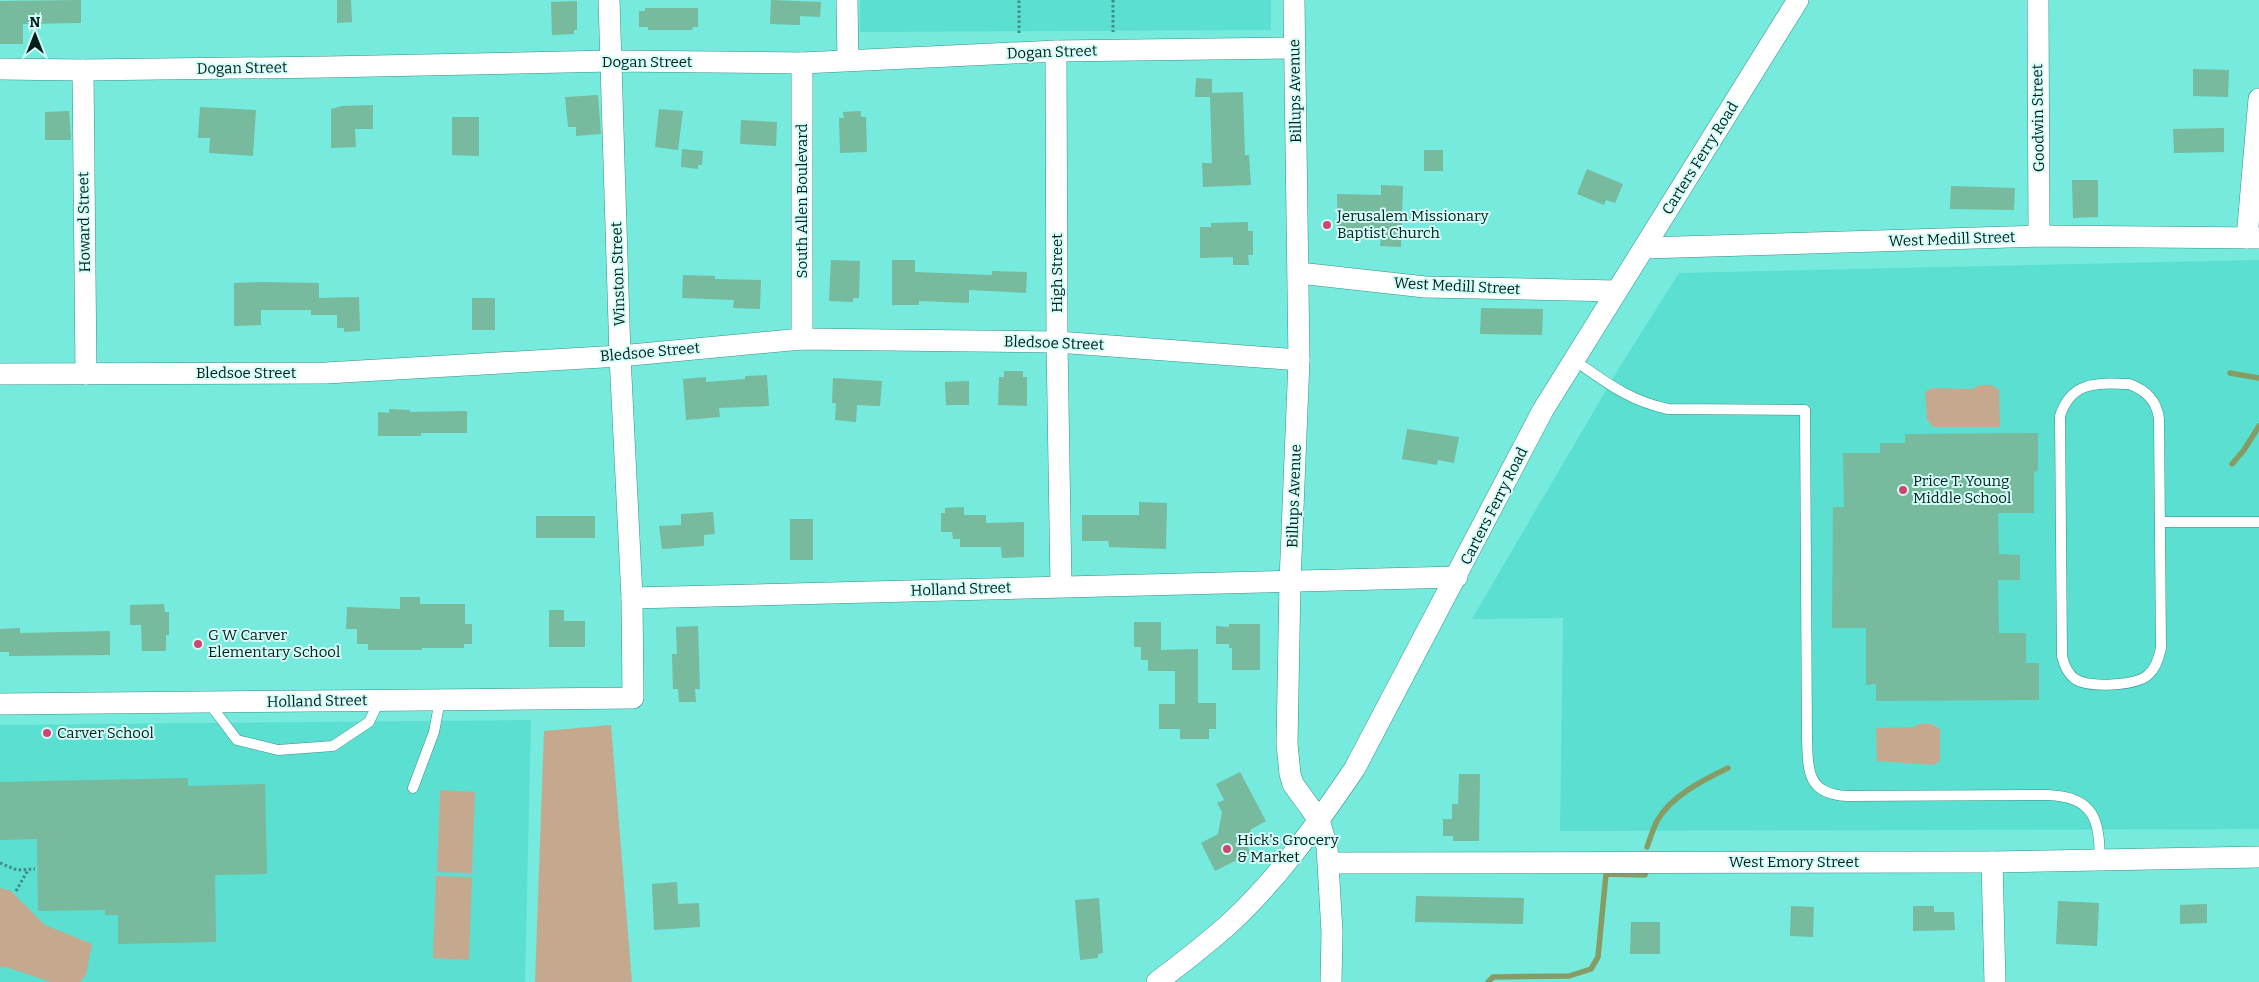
<svg xmlns="http://www.w3.org/2000/svg" width="2259" height="982" font-family="Bitter,serif">
  <rect width="100%" height="100%" fill="#75eadd"/>
  <g fill="#5bdfd0">
    <path d="M860 0H1271V30L860 32Z"/>
    <path d="M2259 260V829L1560 831 1563 618 1472 619 1622 363 1679 273Z"/>
    <path d="M531 720 525 982H0V725Z"/>
  </g>
  <g fill="#c5a98f">
    <path d="M1979 385H1991L1999 390 2000 427H1933L1927 420 1925 392 1932 388 1973 389Z"/>
    <path d="M1919 724H1931L1940 729V761L1933 765 1877 761 1876 728 1914 727Z"/>
    <path d="M611 725 632 982H535L544 731Z"/>
    <path d="M440 790 475 792 472 873 437 872Z"/>
    <path d="M436 876 472 877 469 960 433 958Z"/>
    <path d="M0 888 11 891 45 925 92 944 86 975 80 982H51L9 968 0 967Z"/>
  </g>
  <g fill="none" stroke-linecap="round" stroke-linejoin="round">
    <g stroke="#879c64" stroke-width="5.5">
      <path d="M2230 373 2259 378"/>
      <path d="M2232 464 2244 450 2259 426"/>
      <path d="M1647 847C1650 839 1653 829 1657 821 1671 796 1703 780 1728 768"/>
      <path d="M1488 982 1493 977 1569 976 1591 969 1598 957 1606 874 1645 875 1646 872"/>
    </g>
  </g>
  <g fill="#77ba9d">
    <path d="M81 0V23L23 24V44H0V1Z"/>
    <path d="M337 0H351L352 22 337 23Z"/>
    <path d="M771 0 821 2 820 17 800 16V25L770 24Z"/>
    <path d="M577 1V30H574V34L552 35 551 2Z"/>
    <path d="M645 8H698V27H693L692 30H648V27H639V11H645Z"/>
    <path d="M2193 69 2229 70 2228 97 2193 96Z"/>
    <path d="M1196 78 1212 79V93L1243 92 1245 155H1249L1251 185 1203 187 1202 163H1212L1210 97H1195Z"/>
    <path d="M598 95 601 134 576 136V127H568L565 97Z"/>
    <path d="M373 105V129H355L356 147 331 148V109L342 106Z"/>
    <path d="M200 107 256 110 253 156 209 153 210 138H198Z"/>
    <path d="M659 109 683 111 678 150 655 147Z"/>
    <path d="M69 111 71 140H45V112Z"/>
    <path d="M861 111V117H866L867 152 840 153 839 118H844L843 112Z"/>
    <path d="M452 117H479V156L452 155Z"/>
    <path d="M741 120 777 122 776 146 740 144Z"/>
    <path d="M2224 128V152L2174 153 2173 129Z"/>
    <path d="M682 149 703 151 702 165H698V169L681 167Z"/>
    <rect x="1424" y="150" width="19" height="21"/>
    <path d="M1587 169 1623 184 1615 203 1606 200 1604 205 1577 194Z"/>
    <path d="M2072 180H2098V217L2073 218Z"/>
    <path d="M1381 185 1403 186 1401 247 1380 246 1381 236 1338 234 1337 194 1381 195Z"/>
    <path d="M1951 186 2015 188 2014 210 1950 209Z"/>
    <path d="M1248 222V231H1253V255H1248L1249 265H1233V257L1200 258V227H1211V223Z"/>
    <path d="M831 260 860 261 859 298H853V302L829 301Z"/>
    <path d="M892 260H915V272L992 275V271L1027 272 1026 293 969 290V303L919 301V305H892Z"/>
    <path d="M683 275 715 276V279L761 280 760 309 733 308 734 300 682 298Z"/>
    <path d="M261 282 319 283V298L359 297 360 331 344 332V328H337V315H311V310H261V325L234 326V283Z"/>
    <rect x="472" y="298" width="23" height="32"/>
    <path d="M1481 308 1543 309 1542 335 1480 334Z"/>
    <path d="M1004 371H1023V377H1027V406L998 405 999 377H1004Z"/>
    <path d="M767 375 769 406 719 408 720 417 686 420 683 379 706 377V382L745 379V376Z"/>
    <path d="M833 378 882 381 880 406 857 405 856 422 835 420 836 403H832Z"/>
    <path d="M969 381V405H946L945 382Z"/>
    <path d="M389 409 410 410V412L467 411V433H421V436H378V412L389 413Z"/>
    <path d="M1407 429 1459 437 1454 463 1438 460 1437 465 1402 459Z"/>
    <path d="M2038 433V471L2034 472V513H1998L1999 554 2020 555V580H1998L1999 633H2026V663H2039V700L1876 701V684L1866 685V628H1832L1833 507H1844L1843 453H1880V443H1905V434Z"/>
    <path d="M1139 502 1167 503 1166 549 1109 547 1108 541H1082V515H1139Z"/>
    <path d="M964 507V515H986V523L1024 522V557L1002 558 1001 547H960V539H953L952 532H941V513H945V508Z"/>
    <path d="M713 512 715 534 704 535V546L662 549 659 526 681 525V514Z"/>
    <rect x="536" y="516" width="59" height="22"/>
    <rect x="790" y="519" width="23" height="41"/>
    <path d="M400 597H420V604H465V624H472V644H464V648H422V650H368V644H357V629H346L347 607 400 609Z"/>
    <path d="M164 604 165 612H169V635H166V651H142L141 625H130V605Z"/>
    <path d="M549 610H564V621H585V647H549Z"/>
    <path d="M1134 622H1161V650L1198 649V703H1216V729H1209V739H1180V729H1159V704H1175V671H1148V660H1141V647H1134Z"/>
    <path d="M1229 624H1260V670H1232V648H1229V644H1216V626L1229 627Z"/>
    <path d="M698 626 700 689H695L696 702H679L678 689H673L672 654H677L676 627Z"/>
    <path d="M20 628V633L110 631V655L9 656V652H0V629Z"/>
    <path d="M1240 772 1266 821 1250 830 1256 841 1247 845 1251 853 1215 871 1201 843 1218 834 1222 812 1217 803 1224 800 1216 784Z"/>
    <path d="M1459 774H1480L1479 841H1453V836H1443V819H1452V804H1458Z"/>
    <path d="M188 778V786L265 784 267 874 215 875 216 942 118 944V915H105V910L38 911 37 839 0 840V782Z"/>
    <path d="M677 882 678 904 699 903 700 927 654 930 652 884Z"/>
    <path d="M1416 896 1524 898 1523 924 1415 922Z"/>
    <path d="M1099 898 1103 953 1098 954V958L1080 960 1075 900Z"/>
    <path d="M2058 901 2099 903 2097 946 2056 944Z"/>
    <path d="M2207 904V923L2180 924V905Z"/>
    <path d="M1791 906 1814 907 1813 937 1790 936Z"/>
    <path d="M1913 906H1934V912H1954L1955 930 1913 931Z"/>
    <path d="M1631 922H1660V954H1630Z"/>
  </g>
  <g fill="none" stroke-linecap="round" stroke-linejoin="round">
    <defs>
      <g id="service">
        <path d="M1574 360C1606 382 1629 401 1668 409L1805 410 1807 738C1808 771 1807 794 1847 796L2048 795C2095 797 2099 820 2100 860"/>
        <path d="M2129 384C2146 390 2157 401 2159 419L2161 648C2159 658 2156 668 2148 675 2135 686 2089 688 2075 679 2067 673 2064 665 2062 656L2060 416C2071 381 2097 383 2129 384Z"/>
        <path d="M2161 522H2259"/>
        <path d="M209 703 237 740 278 750 333 746 369 722 379 701"/>
        <path d="M413 788 434 732 440 700"/>
      </g>
      <g id="minor">
        <path d="M847 0 848 60"/>
        <path d="M1294 0 1299 360 1290 582 1287 744 1290 774 1293 784 1319 820 1327 847 1332 932 1331 982"/>
        <path d="M2038 0 2039 236"/>
        <path d="M1056 51 1057 342 1061 586"/>
        <path d="M0 69 83 70 327 67 611 61 802 63 1056 51 1295 48"/>
        <path d="M83 70 86 374"/>
        <path d="M2247 238 2259 99"/>
        <path d="M1645 248 2039 236 2259 238"/>
        <path d="M1299 273 1425 287 1616 291"/>
        <path d="M802 339V63"/>
        <path d="M0 374 326 373 620 356 802 339 1057 342 1299 360"/>
        <path d="M632 598 1457 577"/>
        <path d="M0 704 633 698 632 598 620 356 609 0"/>
        <path d="M1992 862 1995 982"/>
        <path d="M1329 863 1992 862 2259 857"/>
        <path d="M1157 982C1181 964 1205 945 1228 925 1277 880 1318 823 1355 768L1543 410 1798 0"/>
      </g>
    </defs>
    <use href="#service" stroke="#369188" stroke-width="11"/>
    <use href="#minor" stroke="#369188" stroke-width="22"/>
    <g stroke="#408b83" stroke-width="3" stroke-dasharray="2.5 2.5" stroke-linecap="butt">
      <path d="M1113 0V32"/>
      <path d="M1019 33V0"/>
      <path d="M0 863 17 870 35 869"/>
      <path d="M16 891 28 870"/>
    </g>
    <use href="#service" stroke="#fff" stroke-width="10"/>
    <use href="#minor" stroke="#fff" stroke-width="21"/>
  </g>
  <g fill="#d24470" stroke="#d4fef8" stroke-width="2">
    <circle cx="1327" cy="225" r="5"/>
    <circle cx="1903" cy="490" r="5"/>
    <circle cx="198" cy="644" r="5"/>
    <circle cx="47" cy="733" r="5"/>
    <circle cx="1227" cy="849" r="5"/>
  </g>
  <g text-anchor="middle" dominant-baseline="central" stroke-width="4" stroke-linejoin="round" paint-order="stroke">
    <g font-size="15" fill="#041e1c" stroke="#d4fef8">
      <text transform="translate(1052 52) rotate(-2)">Dogan Street</text>
      <text x="647" y="62">Dogan Street</text>
      <text transform="translate(242 68) rotate(-1)">Dogan Street</text>
      <text transform="translate(1295 91) rotate(-91)">Billups Avenue</text>
      <text transform="translate(2038 118) rotate(-91)">Goodwin Street</text>
      <text transform="translate(1700 158) rotate(-58)">Carters Ferry Road</text>
      <text transform="translate(802 201) rotate(-90)">South Allen Boulevard</text>
      <text transform="translate(84 222) rotate(-91)">Howard Street</text>
      <text transform="translate(1952 239) rotate(-2)">West Medill Street</text>
      <text transform="translate(1057 273) rotate(-90)">High Street</text>
      <text transform="translate(618 274) rotate(-92)">Winston Street</text>
      <text transform="translate(1457 286) rotate(3)">West Medill Street</text>
      <text transform="translate(1054 343) rotate(2)">Bledsoe Street</text>
      <text transform="translate(650 352) rotate(-5)">Bledsoe Street</text>
      <text x="246" y="373">Bledsoe Street</text>
      <text transform="translate(1294 496) rotate(-88)">Billups Avenue</text>
      <text transform="translate(1494 506) rotate(-63)">Carters Ferry Road</text>
      <text transform="translate(961 589) rotate(-2)">Holland Street</text>
      <text transform="translate(317 701) rotate(-1)">Holland Street</text>
      <text x="1794" y="862">West Emory Street</text>
    </g>
    <g font-size="15" fill="#041e1c" stroke="#d4fef8" text-anchor="start">
      <text x="1337" y="216">Jerusalem Missionary<tspan x="1337" dy="17">Baptist Church</tspan></text>
      <text x="1913" y="481">Price T. Young<tspan x="1913" dy="17">Middle School</tspan></text>
      <text x="208" y="635">G W Carver<tspan x="208" dy="17">Elementary School</tspan></text>
      <text x="57" y="733">Carver School</text>
      <text x="1237" y="840">Hick's Grocery<tspan x="1237" dy="17">&amp; Market</tspan></text>
    </g>
  </g>
  <g transform="translate(35 35)" stroke="#d4fef8" stroke-width="4" paint-order="stroke">
  <path d="M0-4L9 19L0 12L-9 19Z" fill="#041e1c"/>
  <text y="-8" font-size="14" font-weight="bold" text-anchor="middle" fill="#041e1c">N</text>
  </g>
</svg>
